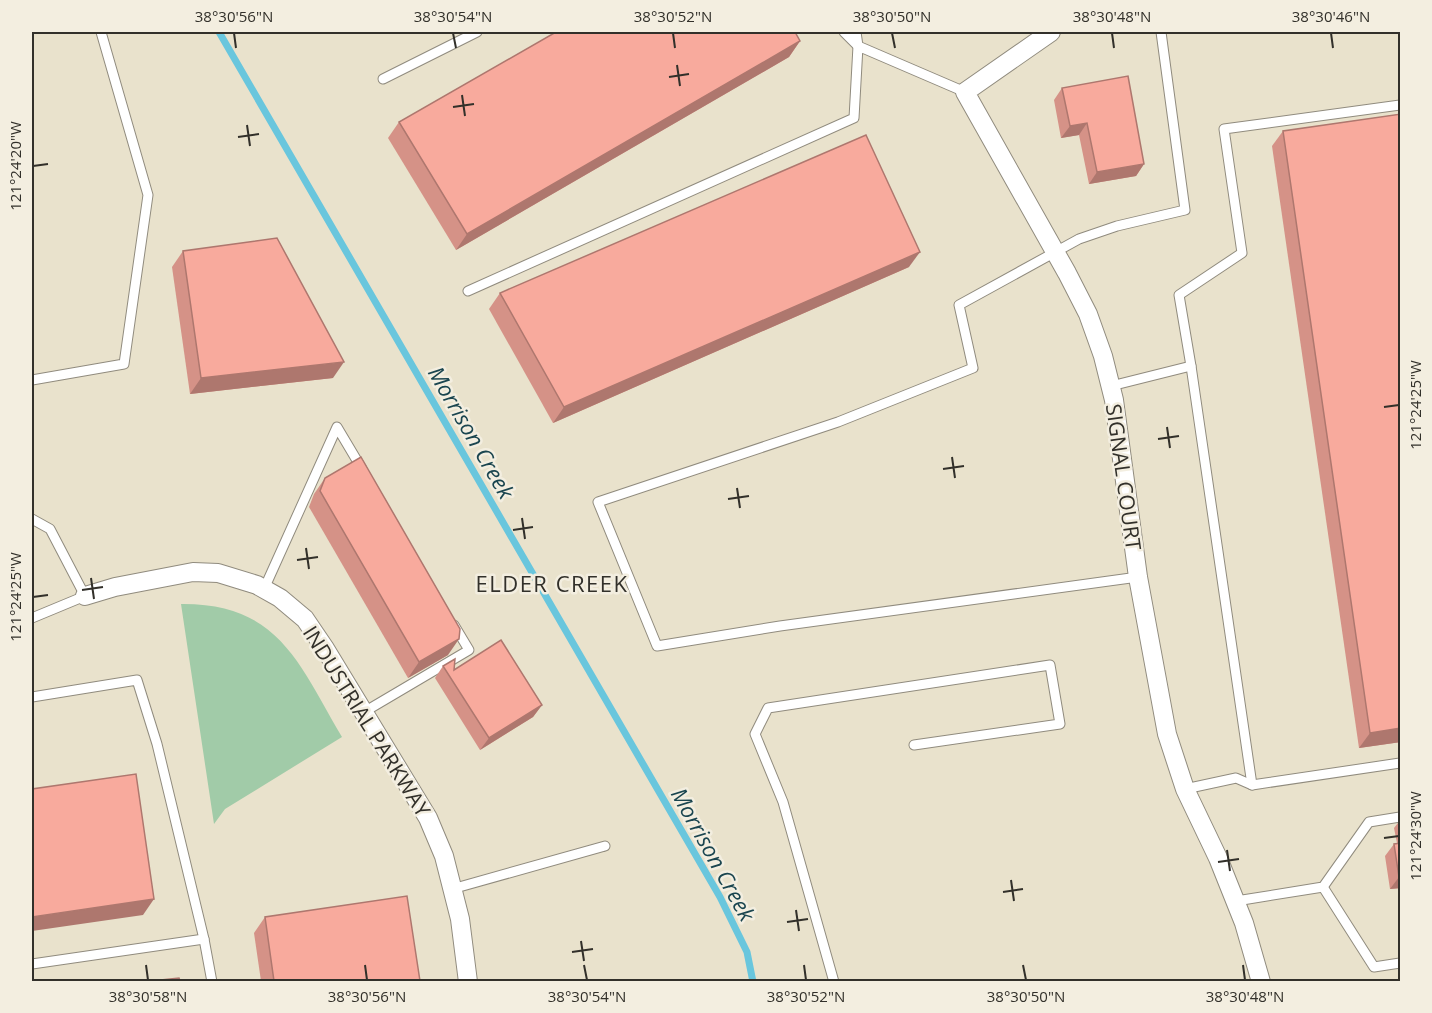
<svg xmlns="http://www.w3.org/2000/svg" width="1432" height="1013" font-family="'Open Sans',sans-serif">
  <rect width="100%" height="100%" fill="#f3eee0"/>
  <rect fill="#e9e2cc" x="32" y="32" width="1368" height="949"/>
  <path fill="#a1cba8" d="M181 604C279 603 299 664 342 737L225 809 214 824Z"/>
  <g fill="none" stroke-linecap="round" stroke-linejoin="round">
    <path stroke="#69c6dd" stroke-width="7" d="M219 32 720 897 747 952 753 982"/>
    <defs>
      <g id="service">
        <path d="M844 32 858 46"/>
        <path d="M856 32 858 46"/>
        <path d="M383 79 477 32"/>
        <path d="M468 291 854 118 858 46 965 92"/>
        <path d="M32 380 124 364 148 195 101 32"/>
        <path d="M1111 386 1191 366"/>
        <path d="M32 519 50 529 85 596 32 618"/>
        <path d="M1138 577 780 626 657 646 598 502 838 422 973 368 959 305 1079 239 1117 226 1185 210 1161 32"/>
        <path d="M264 589 337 427 362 469"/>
        <path d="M32 697 137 680 157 744 204 939 32 964"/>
        <path d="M364 712 469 650 454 625"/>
        <path d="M1252 785 1191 366 1179 295 1242 253 1224 129 1400 105"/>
        <path d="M1185 789 1236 778 1252 785 1400 763"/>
        <path d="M1323 887 1374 967 1400 963"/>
        <path d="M452 889 605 846"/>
        <path d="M1236 901 1323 887 1369 822 1400 817"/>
        <path d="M204 939 212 982"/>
        <path d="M834 982 783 802 755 734 768 708 1050 665 1060 724 914 745"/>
      </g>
      <g id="minor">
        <path d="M1051 32 965 92 1067 273 1088 314 1103 356 1114 400 1138 577 1167 734 1185 789 1218 858 1244 923 1261 982"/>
        <path d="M85 596 115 587 193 572 218 573 257 585 280 598 305 619 324 647 428 818 444 856 460 919 468 982"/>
      </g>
    </defs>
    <use href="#service" stroke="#908b7e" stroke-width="11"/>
    <use href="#minor" stroke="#908b7e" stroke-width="20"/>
    <use href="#service" stroke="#fff" stroke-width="9"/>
    <use href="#minor" stroke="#fff" stroke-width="18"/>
  </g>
  <g fill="#d59287">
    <path d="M800 41 789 57 456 250 388 138 399 122Z"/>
    <path d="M1062 88 1144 164 1136 176 1089 184 1079 135 1061 138 1054 100Z"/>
    <path d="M1401 114V742L1359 748 1272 146 1283 131Z"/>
    <path d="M183 251 333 378 190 394 172 267Z"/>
    <path d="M909 267 553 423 489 309 500 293Z"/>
    <path d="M325 478 448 655 408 678 309 507 314 494Z"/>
    <path d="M443 666 454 670 542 705 533 717 480 750 435 678Z"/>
    <path d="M1401 819V888L1390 889 1385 856 1394 844 1397 843 1394 828Z"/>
    <path d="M265 917 420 981H261L254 933Z"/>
  </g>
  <g fill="#ae776e">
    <path d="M800 41 789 57 456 250 467 234Z"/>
    <path d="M1087 123 1079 135 1061 138 1070 126Z"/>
    <path d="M1144 164 1136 176 1089 184 1097 172Z"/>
    <path d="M920 252 909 267 553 423 564 407Z"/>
    <path d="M344 362 333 378 190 394 201 378Z"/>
    <path d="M459 639 448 655 408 678 419 662Z"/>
    <path d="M542 705 533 717 480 750 489 738Z"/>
    <path d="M1401 728V742L1359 748 1370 733Z"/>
    <path d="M1399 877H1401V888L1390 889Z"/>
    <path d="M154 899 143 915 32 931V917Z"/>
  </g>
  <g fill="#f8aa9d" stroke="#ae776e" stroke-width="1.5">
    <path d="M556 32H795L800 41 467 234 399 122Z"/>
    <path d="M1128 76 1144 164 1097 172 1087 123 1070 126 1062 88Z"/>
    <path d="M1401 114V728L1370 733 1283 131Z"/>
    <path d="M866 135 920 252 564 407 500 293Z"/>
    <path d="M277 238 344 362 201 378 183 251Z"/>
    <path d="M361 457 460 629 459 639 419 662 320 491 325 478Z"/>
    <path d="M501 640 542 705 489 738 443 666 455 659 454 670Z"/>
    <path d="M136 774 154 899 32 917V789Z"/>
    <path d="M1401 843V877H1399L1394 844Z"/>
    <path d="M407 896 420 981H274L265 917Z"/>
    <path d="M179 978 180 981H151Z"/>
  </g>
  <path fill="none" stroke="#32302a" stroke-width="2" d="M234 33 236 48M453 33 456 48M673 33 675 48M892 33 895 48M1112 33 1114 48M1331 33 1333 48M677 65 680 86M669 77 689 74M462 95 465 116M453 107 474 104M247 125 250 146M238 137 259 134M33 166 48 164M1384 407 1399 405M1167 427 1170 448M1158 439 1179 436M952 457 955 478M943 469 964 466M737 488 740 508M728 499 749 496M522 518 525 539M513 530 533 527M306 548 309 569M297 560 318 557M91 578 94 599M82 590 103 587M33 597 48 595M1384 838 1399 836M1227 850 1230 871M1218 862 1239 859M1011 880 1014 901M1003 892 1023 889M796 910 799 931M787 922 808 919M581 941 584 961M572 952 593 949M146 965 148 980M365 965 367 980M584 965 587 980M804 965 806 980M1023 965 1026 980M1243 965 1245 980"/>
  <g text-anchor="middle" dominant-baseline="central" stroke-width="5" stroke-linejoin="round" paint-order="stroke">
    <g font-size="21" fill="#32302a" stroke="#f3eee0">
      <text transform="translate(1124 477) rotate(82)">SIGNAL COURT</text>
      <text transform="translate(367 721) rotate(58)">INDUSTRIAL PARKWAY</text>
    </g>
    <g font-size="22" font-style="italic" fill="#1a454f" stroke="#f3eee0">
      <text transform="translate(472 432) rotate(60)">Morrison Creek</text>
      <text transform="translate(714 854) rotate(61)">Morrison Creek</text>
    </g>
    <g font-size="22" letter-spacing="1.5" fill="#32302a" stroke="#f3eee0">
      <text x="552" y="583">ELDER CREEK</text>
    </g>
  </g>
  <rect width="1432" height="1013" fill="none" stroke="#f3eee0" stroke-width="66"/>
  <rect x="33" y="33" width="1366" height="947" fill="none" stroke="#32302a" stroke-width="2"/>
  <g font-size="15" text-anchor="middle" fill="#32302a">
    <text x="234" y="22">38°30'56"N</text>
    <text x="453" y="22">38°30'54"N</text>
    <text x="673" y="22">38°30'52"N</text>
    <text x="892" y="22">38°30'50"N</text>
    <text x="1112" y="22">38°30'48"N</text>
    <text x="1331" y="22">38°30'46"N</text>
    <text transform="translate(16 166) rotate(-90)" y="5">121°24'20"W</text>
    <text transform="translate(1416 405) rotate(-90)" y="5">121°24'25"W</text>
    <text transform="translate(16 597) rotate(-90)" y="5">121°24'25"W</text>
    <text transform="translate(1416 836) rotate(-90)" y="5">121°24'30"W</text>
    <text x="148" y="1002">38°30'58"N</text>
    <text x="367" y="1002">38°30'56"N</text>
    <text x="587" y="1002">38°30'54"N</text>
    <text x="806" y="1002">38°30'52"N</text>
    <text x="1026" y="1002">38°30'50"N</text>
    <text x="1245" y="1002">38°30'48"N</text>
  </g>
</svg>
